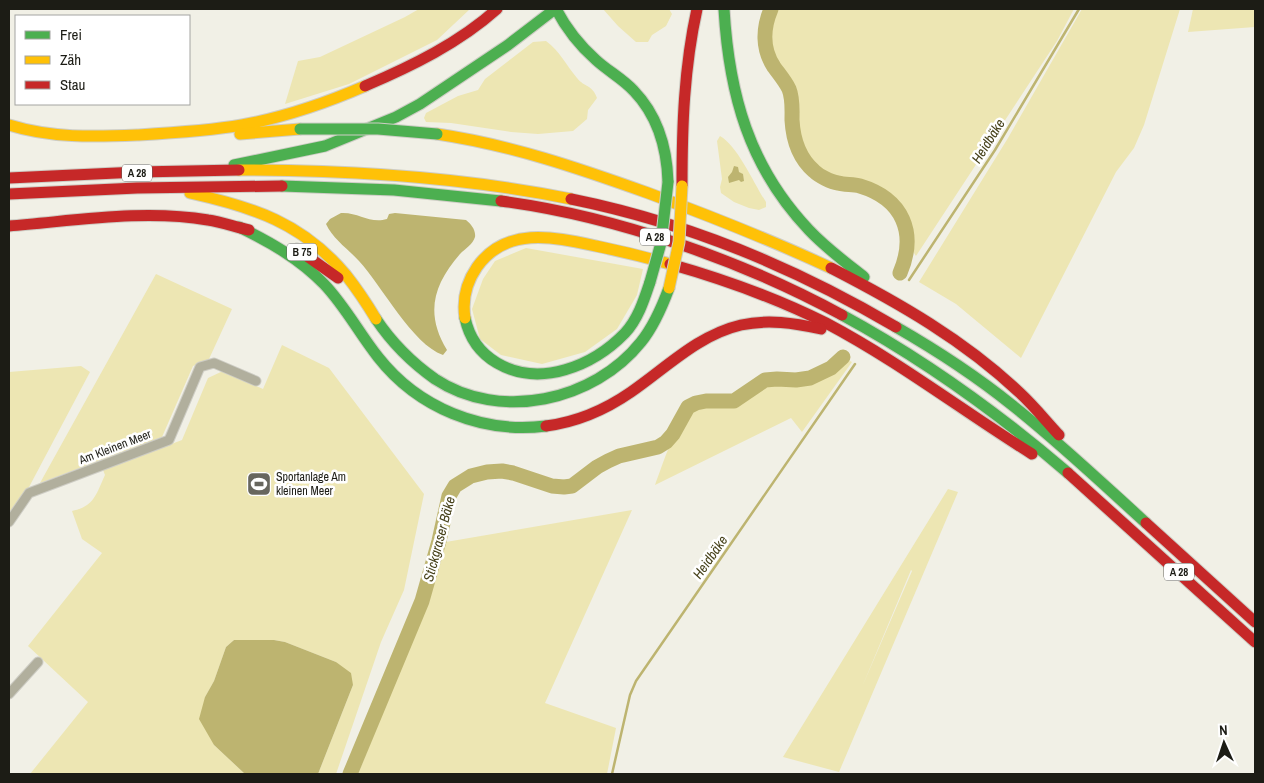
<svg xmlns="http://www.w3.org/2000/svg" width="1264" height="783" font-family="'Archivo Narrow',sans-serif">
  <rect width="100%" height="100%" fill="#f1f0e6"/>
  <g fill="#ede6b3" fill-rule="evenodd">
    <path d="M419 9H470L437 40 349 84 285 104 298 61 320 57 405 17Z"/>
    <path d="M603 9H669L672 14 666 26 652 35 648 42H636L618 26Z"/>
    <path d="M773 9H1074L1057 41 916 256 912 250 905 210 892 195 877 189 840 181 828 174 814 162 803 147 798 130 795 97 768 50 767 27Z"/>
    <path d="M1082 9H1180L1144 125 1134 148 1116 172 1021 358 956 304 919 282 1008 138Z"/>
    <path d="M1193 9H1255V27L1188 32Z"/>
    <path d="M546 41C560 51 566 65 577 78 585 88 592 84 597 98L588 110 587 119 573 131 538 134 511 132 451 123 426 122 424 118 426 113 458 96 478 90 485 79 533 42Z"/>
    <path d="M720 136C738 146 754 184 766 202V207L759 210 749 208 734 202 721 193 720 187 722 179 717 141Z"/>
    <path d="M526 248 643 269 637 295 617 329 585 352 542 364 501 355 480 339 472 309 483 279 495 261Z"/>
    <path d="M156 274 232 309 209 359 193 366 162 437 40 483Z"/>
    <path d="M282 345 329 368 424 494 404 590 381 642 336 774H318L353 685 336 662 285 642 274 640H234L226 647 214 681 205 697 214 745 245 774H30L88 702 28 646 102 553 82 539 72 511C95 506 96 494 105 475L103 470 182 440 208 378 223 371 263 389Z"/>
    <path d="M846 359 852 362 802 432 791 418 655 485C663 464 675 423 692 410 703 401 718 407 729 404 744 401 753 390 767 385 778 381 790 386 801 385 817 384 837 371 846 359Z"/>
    <path d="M81 366 90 372 28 489 9 513V372Z"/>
    <path d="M948 489 958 492 839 772 783 757ZM911 570 912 571 862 687Z"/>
    <path d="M632 510 545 703 616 728 607 774H358L430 596 440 543Z"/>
  </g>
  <g fill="#bdb470">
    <path d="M734 166 738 167 739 172 743 174 744 181 741 182 739 180 729 183 728 177 732 172Z"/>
    <path d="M341 213C359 212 369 224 387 219L389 214 395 213 466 220C471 224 476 230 475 237 473 244 465 249 460 254 433 285 425 314 447 350L443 355C412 344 382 286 359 261 348 249 333 239 326 224L330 219Z"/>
    <path d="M234 640H274L285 642 336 662 351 673 353 685 318 774H245L214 745 199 719 205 697 214 681 226 647Z"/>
  </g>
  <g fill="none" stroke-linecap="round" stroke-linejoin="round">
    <g stroke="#bdb470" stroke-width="2.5">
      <path d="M909 280 995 150 1079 9"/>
      <path d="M612 774 630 695 636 681 855 364"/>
    </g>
    <g stroke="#bdb470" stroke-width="15">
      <path d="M771 9C763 28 762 49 774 67 779 74 785 81 789 89 793 99 792 109 792 120 793 138 799 158 814 171 819 176 831 182 838 183 845 185 853 184 860 186 903 199 917 233 900 273"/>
      <path d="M350 774 422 601 439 541 449 496 455 486 471 476 487 472 502 471 513 473 552 486 564 487 572 486 597 467 608 461 619 456 658 447 666 442 673 434 688 407 696 403 706 401H734L765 380 777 379 796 380 810 378 831 368 843 357"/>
    </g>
    <defs>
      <g id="street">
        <path d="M9 522 29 493 169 440 200 367 214 363 256 381"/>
        <path d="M9 694 38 662"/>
      </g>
      <g id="fast">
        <path d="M556 9C566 28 579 45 596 60 608 71 623 79 634 91 658 116 667 149 668 182"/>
        <path d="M724 9C729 94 749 167 809 230 826 248 845 262 864 277"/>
        <path d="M234 165 325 146 396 117 420 104 508 45 555 9"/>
        <path d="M282 186 394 190 501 201"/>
        <path d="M239 227C270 242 300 259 324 284 345 306 359 333 378 357 418 408 482 434 546 426"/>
        <path d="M842 315C925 360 997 412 1068 473"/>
        <path d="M465 318C469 337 480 353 497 363 540 388 593 366 625 333 638 319 644 300 650 282"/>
        <path d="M376 319C392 343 411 362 435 379 500 422 594 401 641 342 654 326 662 307 669 288"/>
        <path d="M896 327C936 350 976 376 1012 405 1059 442 1102 483 1146 523"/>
      </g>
      <g id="slow">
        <path d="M9 125C51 138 93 137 137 135 172 133 208 131 242 125 285 117 326 103 365 86"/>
        <path d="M240 134 300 129"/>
        <path d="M437 134C511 145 578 168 648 193 710 216 771 240 831 268"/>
        <path d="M239 170C351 170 462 177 571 199"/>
        <path d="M190 193C253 207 303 223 346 275 357 289 367 304 376 319"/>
        <path d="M465 318C462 299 466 283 477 267 506 226 554 237 596 246 620 251 645 257 670 264"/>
      </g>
      <g id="jam">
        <path d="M365 86C412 66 459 43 497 9"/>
        <path d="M9 178 138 172 239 170"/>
        <path d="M682 186C682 126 684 68 697 9"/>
        <path d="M9 194 137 188 282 186"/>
        <path d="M571 199C685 222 796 268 896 327"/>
        <path d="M501 201C615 216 741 260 842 315"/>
        <path d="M9 226C74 221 143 209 208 220 222 222 235 227 249 230"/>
        <path d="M297 249 338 278"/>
        <path d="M670 264C723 279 776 298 826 323 898 361 963 411 1032 454"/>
        <path d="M831 268C899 303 964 340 1020 393 1034 406 1046 421 1059 435"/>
        <path d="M546 426C577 422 605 410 631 392 666 368 698 335 741 325 768 319 794 323 821 329"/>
        <path d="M1068 473 1255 642"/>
        <path d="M1146 523 1255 622"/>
      </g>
    </defs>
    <use href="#street" stroke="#cecdc5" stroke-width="11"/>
    <use href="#fast" stroke="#cecdc5" stroke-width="13"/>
    <use href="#slow" stroke="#cecdc5" stroke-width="13"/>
    <use href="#jam" stroke="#cecdc5" stroke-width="13"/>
    <use href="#street" stroke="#b1af9d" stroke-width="9"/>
    <use href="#fast" stroke="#4caf50" stroke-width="11"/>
    <use href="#slow" stroke="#ffc107" stroke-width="11"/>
    <use href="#jam" stroke="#c62828" stroke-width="11"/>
    <defs>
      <g id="fast-bridge">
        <path d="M300 129H378L437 134"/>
        <path d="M650 282 661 243 668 182"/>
      </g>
      <path id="slow-bridge" d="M669 288 679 242 682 186"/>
    </defs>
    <use href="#fast-bridge" stroke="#cecdc5" stroke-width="13" stroke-linecap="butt"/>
    <use href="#slow-bridge" stroke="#cecdc5" stroke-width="13" stroke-linecap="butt"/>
    <use href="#fast-bridge" stroke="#4caf50" stroke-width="11"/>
    <use href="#slow-bridge" stroke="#ffc107" stroke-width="11"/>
  </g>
  <defs>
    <symbol id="stadium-square" viewBox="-11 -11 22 22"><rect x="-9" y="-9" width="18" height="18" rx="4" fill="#67665e" stroke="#fff"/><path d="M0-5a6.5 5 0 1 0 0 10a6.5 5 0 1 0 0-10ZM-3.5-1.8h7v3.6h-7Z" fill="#fff"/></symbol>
  </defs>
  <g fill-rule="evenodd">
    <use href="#stadium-square" x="245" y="470" width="28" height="28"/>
  </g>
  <g text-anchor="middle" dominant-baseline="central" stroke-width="5" stroke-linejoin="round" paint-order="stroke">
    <g fill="#fff" stroke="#60605b" stroke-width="1">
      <rect x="122" y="164.5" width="30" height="17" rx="4"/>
      <rect x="640" y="228.5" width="30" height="17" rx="4"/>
      <rect x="287" y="243.5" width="30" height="17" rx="4"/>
      <rect x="1164" y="563.5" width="30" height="17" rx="4"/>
    </g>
    <g font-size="11" font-weight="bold" fill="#1c1c15">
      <text x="137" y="173">A 28</text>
      <text x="655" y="237">A 28</text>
      <text x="302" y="252">B 75</text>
      <text x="1179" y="572">A 28</text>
    </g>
    <g font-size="12" fill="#1c1c15" stroke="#fff">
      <text transform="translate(115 447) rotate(-21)">Am Kleinen Meer</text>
    </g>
    <g font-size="12" fill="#1c1c15" stroke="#fff" text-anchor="start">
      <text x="276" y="477">Sportanlage Am<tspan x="276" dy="14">kleinen Meer</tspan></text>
    </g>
    <g font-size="14" font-style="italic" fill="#47421b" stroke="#fff">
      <text transform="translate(988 141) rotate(-58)">Heidbäke</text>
      <text transform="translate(439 539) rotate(-75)">Stickgraser Bäke</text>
      <text transform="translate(710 557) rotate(-55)">Heidbäke</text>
    </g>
  </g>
  <rect width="1264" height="783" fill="none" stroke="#1c1c15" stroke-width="20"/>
  <rect x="15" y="15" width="175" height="90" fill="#ffffff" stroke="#a4a4a1"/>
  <rect x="25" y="31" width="25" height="8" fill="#4caf50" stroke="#a4a4a1"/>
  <text x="60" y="40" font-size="15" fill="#1c1c15">Frei</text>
  <rect x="25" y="56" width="25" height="8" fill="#ffc107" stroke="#a4a4a1"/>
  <text x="60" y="65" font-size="15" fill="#1c1c15">Zäh</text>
  <rect x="25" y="81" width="25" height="8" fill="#c62828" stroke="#a4a4a1"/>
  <text x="60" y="90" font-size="15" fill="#1c1c15">Stau</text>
  <g transform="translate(1224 743) rotate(357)" stroke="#ffffff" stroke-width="4" paint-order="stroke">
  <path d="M0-4L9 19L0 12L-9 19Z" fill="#1c1c15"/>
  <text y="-8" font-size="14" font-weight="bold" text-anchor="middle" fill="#1c1c15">N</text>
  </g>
</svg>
